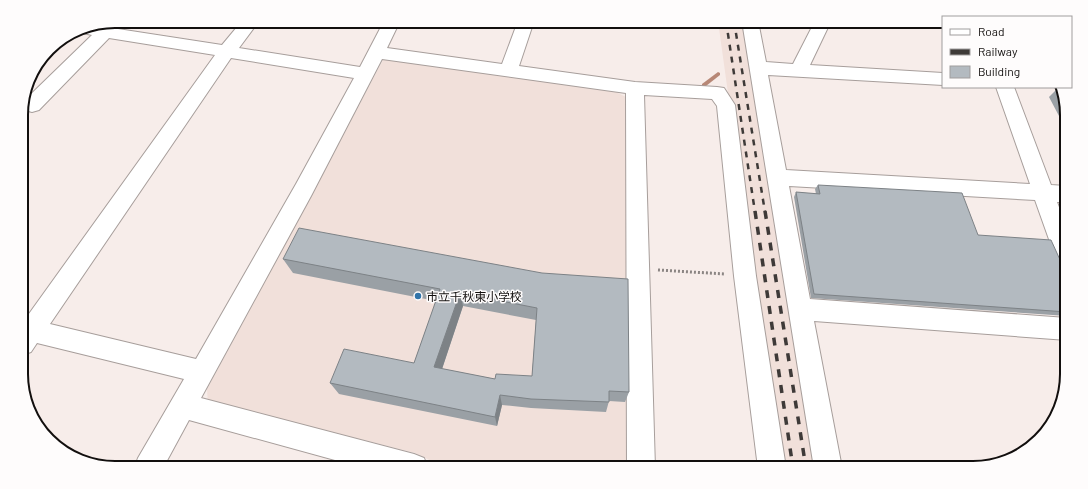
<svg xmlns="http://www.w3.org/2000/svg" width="1088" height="489" font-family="Barlow,'Noto Sans JP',sans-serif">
  <rect width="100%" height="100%" fill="#f7edea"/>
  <g fill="#f1e0da">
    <path d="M718 21H744L820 468H780Z"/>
    <path d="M391 58 612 90 626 97 632 188V468H446L415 453 332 432 208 406 207 389 383 60Z"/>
  </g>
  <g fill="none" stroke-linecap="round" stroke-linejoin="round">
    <path fill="#b78776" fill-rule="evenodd" d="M718 72 720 73V75L706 86H702V84Z"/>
    <defs>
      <g id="minor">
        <path d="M115 21H121L122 23 118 29 222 45 242 21H259L239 48 360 67 384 21H400L387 48 502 64 518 21H534L519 66 635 82 717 87 724 88 735 105 756 276 786 468H758L734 276 717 106 712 99 644 95 655 468H627L626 93 382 59 311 196 201 398 414 454 424 458 428 468H364L189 420 163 468H134L138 458 184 379 37 343 31 352 22 355V317L26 318 215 55 109 38 39 110 32 112 25 110 23 105 25 100 92 35 74 31C82 26 92 24 101 26L104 23ZM231 58 354 78 296 184 196 359 50 324Z"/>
        <path d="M742 21H758L766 62 793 64 815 21H831L810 65 943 73V85L768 75 786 170 1030 184 996 87H1014L1051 185 1066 186V202H1057L1067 228V268L1059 266 1056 259 1035 200 789 186 810 299 1067 318V340L814 321 842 468H814Z"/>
      </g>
    </defs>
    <use href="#minor" stroke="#a79e9b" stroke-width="2"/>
    <path stroke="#8b8583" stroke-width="3" stroke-dasharray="2 2" stroke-linecap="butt" d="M658 270 725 274"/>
    <use href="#minor" fill="#fff" fill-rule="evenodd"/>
    <g stroke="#3e3a38" stroke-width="2.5" stroke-dasharray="6 6" stroke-linecap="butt">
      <path d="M726 21 755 212"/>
      <path d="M734 21 765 212"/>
    </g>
    <g stroke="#3e3a38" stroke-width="3.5" stroke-dasharray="8 8" stroke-linecap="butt">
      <path d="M755 211 793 468"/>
      <path d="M765 211 806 468"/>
    </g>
  </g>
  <g fill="#9aa0a5" fill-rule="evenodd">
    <path d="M1060 87 1066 102V116H1059L1049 97 1057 89H1058Z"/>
    <path d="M818 185 978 235 1067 275V316L811 298 794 197 796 192 816 194 815 189Z"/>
    <path d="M1066 197 1067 219 1059 204Z"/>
    <path d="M283 259 542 273 629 392 625 402 609 401 606 412 531 408 502 405 497 426 339 394 330 383 414 363 436 301 293 273ZM463 306 536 320 532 376 495 379 442 369Z"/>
  </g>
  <g fill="#7d8286">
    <path d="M460 293 463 306 439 378 434 367Z"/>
    <path d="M500 395 502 405 497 426 495 417Z"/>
  </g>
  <g fill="#b3bac0" stroke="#7d8286" fill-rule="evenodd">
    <path d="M1057 89H1061L1066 102V106Z"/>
    <path d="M818 185 962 193 978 235 1051 240 1067 275V312L814 294 796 192 820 194Z"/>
    <path d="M299 228 542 273 628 279 629 392 609 391V402L531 399 500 395 495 417 330 383 344 349 414 363 440 289 283 259ZM460 293 537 308 532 376 496 374 495 379 434 367Z"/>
  </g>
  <circle fill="#3174a9" stroke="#fefcfc" stroke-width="1.5" cx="418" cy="296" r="4"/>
  <g text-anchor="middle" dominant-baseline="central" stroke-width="3" stroke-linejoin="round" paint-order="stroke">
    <g font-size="12" fill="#120f0e" stroke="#fefcfc" text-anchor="start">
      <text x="426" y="296">市立千秋東小学校</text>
    </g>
  </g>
  <path d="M0 0H1088V489H0ZM115 28H973A87 87 0 0 1 1060 115V374A87 87 0 0 1 973 461H115A87 87 0 0 1 28 374V115A87 87 0 0 1 115 28Z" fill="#fefcfc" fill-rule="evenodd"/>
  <path fill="none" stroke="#120f0e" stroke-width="2" d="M115 28H973A87 87 0 0 1 1060 115V374A87 87 0 0 1 973 461H115A87 87 0 0 1 28 374V115A87 87 0 0 1 115 28Z"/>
  <rect x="942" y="16" width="130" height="72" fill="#fefcfc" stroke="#a09d9d"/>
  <rect x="950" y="29" width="20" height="6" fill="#ffffff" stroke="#a09d9d"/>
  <text x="978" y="36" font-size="12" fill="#120f0e">Road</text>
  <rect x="950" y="49" width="20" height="6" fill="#3e3a38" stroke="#a09d9d"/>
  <text x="978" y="56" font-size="12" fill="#120f0e">Railway</text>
  <rect x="950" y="66" width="20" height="12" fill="#b3bac0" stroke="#a09d9d"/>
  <text x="978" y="76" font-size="12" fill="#120f0e">Building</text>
</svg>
